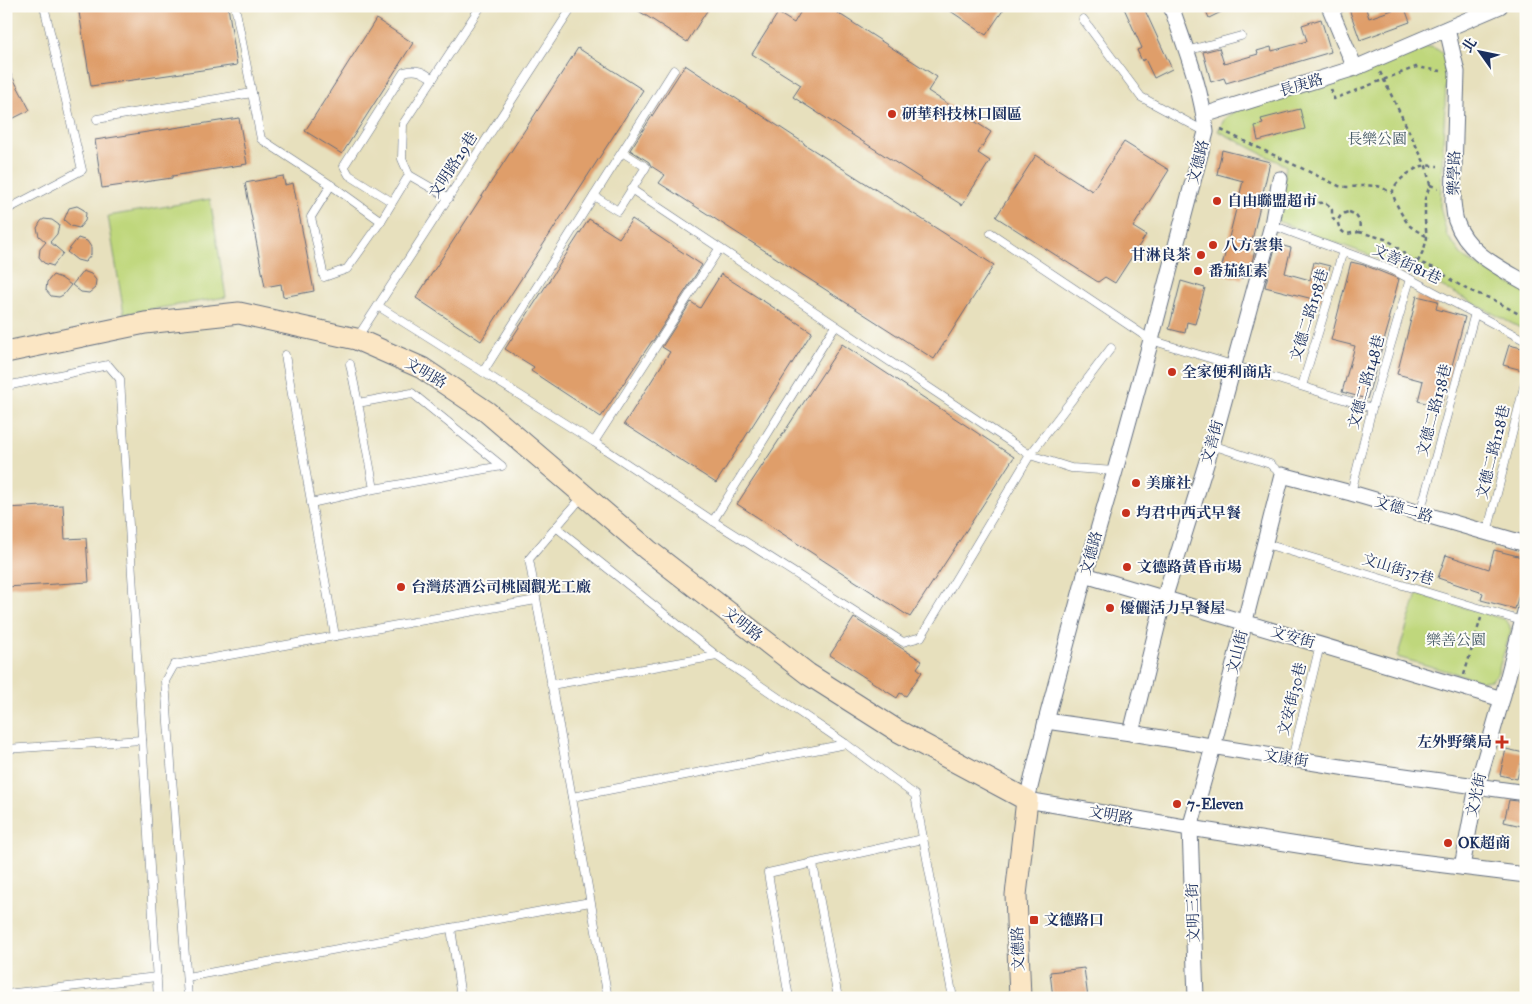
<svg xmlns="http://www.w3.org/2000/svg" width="1532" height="1004" font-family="'IM FELL Great Primer','Noto Serif TC',serif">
  <rect width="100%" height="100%" fill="#fdfcf7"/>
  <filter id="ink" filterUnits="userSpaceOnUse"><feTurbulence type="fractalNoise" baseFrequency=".02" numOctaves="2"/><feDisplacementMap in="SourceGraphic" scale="10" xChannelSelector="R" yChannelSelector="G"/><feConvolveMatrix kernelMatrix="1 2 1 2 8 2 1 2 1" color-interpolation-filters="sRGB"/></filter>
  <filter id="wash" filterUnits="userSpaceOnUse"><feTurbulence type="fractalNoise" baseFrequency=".0096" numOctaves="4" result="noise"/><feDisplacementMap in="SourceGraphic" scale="20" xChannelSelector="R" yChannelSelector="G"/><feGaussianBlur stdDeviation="1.12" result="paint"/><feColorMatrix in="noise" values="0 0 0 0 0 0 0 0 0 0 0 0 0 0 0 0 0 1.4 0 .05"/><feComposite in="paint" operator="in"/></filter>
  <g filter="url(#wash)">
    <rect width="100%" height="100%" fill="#e7e0bd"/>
    <g fill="#bfd77b" stroke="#6d836c">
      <path d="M1431 47C1440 50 1445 54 1447 63L1440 206 1447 235 1463 257 1526 293V331L1415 272 1277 221 1286 166 1218 131 1225 118 1236 110 1357 76 1426 48Z"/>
      <path d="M210 199 226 297 124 314 108 216Z"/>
      <path d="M1417 594 1504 619 1509 624 1511 631 1497 674 1491 680 1483 681 1397 657Z"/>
    </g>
    <g id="blocks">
      <g fill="#df9e6b">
        <path d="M78 6H228L237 65 91 86Z"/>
        <path d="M631 6H710L687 42Z"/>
        <path d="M804 6H827L937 77 928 91 991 132 978 153 990 161 962 205 793 97 801 85 752 54 778 13 794 23Z"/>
        <path d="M943 6H1006L986 35Z"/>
        <path d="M1123 6H1143L1172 69 1154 78 1145 59 1142 61 1137 50 1142 48Z"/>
        <path d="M1204 6H1233L1209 18Z"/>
        <path d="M1348 6H1365L1369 18 1404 6 1410 22 1360 40Z"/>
        <path d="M376 19 413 43 342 154 305 131Z"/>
        <path d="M1321 19 1331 52 1226 83 1224 78 1211 82 1203 52 1219 48 1224 64 1258 54 1257 51 1271 47 1272 51 1307 41 1302 25Z"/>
        <path d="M578 48 643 90 481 341 416 298Z"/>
        <path d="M6 65 30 110 6 122Z"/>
        <path d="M685 65 804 143V144L994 265 934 359 659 183 665 175 651 166 649 162 630 150Z"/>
        <path d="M1300 109 1305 129 1258 141 1255 126 1263 124 1261 119Z"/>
        <path d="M239 118 247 164 172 176V178L102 188 95 140Z"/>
        <path d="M1124 142 1169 170 1133 227 1146 235 1115 283 1105 277 1098 282 996 217 1036 155 1092 191Z"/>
        <path d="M1222 150 1270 162 1250 249 1255 250 1251 266 1246 264 1242 279 1220 274 1243 181 1217 174Z"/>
        <path d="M283 176 285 185 293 183 314 291 283 297 281 284 265 287 245 183Z"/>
        <path d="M77 206 84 210 86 213 85 221 79 228 71 226 64 220 69 208Z"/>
        <path d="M44 219 52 220 59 225 57 234 50 242 63 253 53 266 44 263 39 257 40 249 46 242 39 236 37 228 41 221Z"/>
        <path d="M589 219 619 238 632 219 702 265 653 341H652L601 417 531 371 534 367 505 349Z"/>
        <path d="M78 238 87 241 91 247V255L85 262 77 260 67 252Z"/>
        <path d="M1276 244 1291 248 1285 273 1310 280 1314 262 1330 266 1321 301 1265 287Z"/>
        <path d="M1351 262 1364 265 1399 279 1388 320H1390L1367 399 1342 392 1355 346 1331 340Z"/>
        <path d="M83 271 91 274 96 280 95 288 89 293 81 292 72 285Z"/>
        <path d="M721 274 812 332 716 483 624 424 670 352 662 347 691 302 700 308Z"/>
        <path d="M53 275 61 278 71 285 63 295 59 297 51 296 46 290 47 282Z"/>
        <path d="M1181 281 1205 288 1195 324 1187 322 1185 333 1169 329Z"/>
        <path d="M1417 296 1438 301 1436 309 1465 317 1441 407 1418 401 1423 381 1397 374Z"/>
        <path d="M842 344 1014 457 910 617 737 504Z"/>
        <path d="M1509 345 1526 349V371L1503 365Z"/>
        <path d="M63 505 65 539 86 538 89 582 6 587V508Z"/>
        <path d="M1494 550 1518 556 1523 558 1526 562V568L1515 609 1481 600 1483 593 1438 578 1446 555 1489 569Z"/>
        <path d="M854 618 922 661 917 668 922 672 906 696 900 693 897 698 830 655Z"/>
        <path d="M1506 749 1524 753 1517 779 1500 775Z"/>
        <path d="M1509 800 1526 802V827L1504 822Z"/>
        <path d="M1084 968 1088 998H1053L1050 972Z"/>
      </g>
    </g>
  </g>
  <g filter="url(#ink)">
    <use href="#blocks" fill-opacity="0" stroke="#626d7f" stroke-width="1"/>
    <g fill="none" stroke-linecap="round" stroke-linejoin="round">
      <defs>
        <g id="lane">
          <path d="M235 6 261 139 331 185 381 221 409 175 402 159 403 124 481 6"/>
          <path d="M1332 15 1343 6"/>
          <path d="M1083 19 1141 97 1206 132"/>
          <path d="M1186 51 1241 36"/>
          <path d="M97 119 252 93"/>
          <path d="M622 152 646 167 618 211 594 196 674 70"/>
          <path d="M409 175 449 198"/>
          <path d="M331 185 311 217 324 277 347 269 381 221"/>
          <path d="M631 189 1030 455 1071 468 1115 471"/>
          <path d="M392 202 349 175 344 166 404 72C417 68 423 72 433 79"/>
          <path d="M6 210 82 170 44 6"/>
          <path d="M1272 225 1393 270 1526 341"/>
          <path d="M991 233 1151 340 1372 408"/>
          <path d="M378 306 483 372 594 196"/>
          <path d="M357 338 573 6"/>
          <path d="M285 355 335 636"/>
          <path d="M350 364 358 403"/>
          <path d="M483 372 594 442 713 521 903 642 921 637 1030 455 1111 348"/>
          <path d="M6 386 108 365 120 379 158 998"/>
          <path d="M1302 386 1343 251"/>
          <path d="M594 442 719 249"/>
          <path d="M1212 445 1270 464 1282 475"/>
          <path d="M1351 493 1372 408 1410 279"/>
          <path d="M582 497 529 559 608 998"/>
          <path d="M311 503 374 489 502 466 412 393 358 403 374 489"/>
          <path d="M1420 513 1475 313"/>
          <path d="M713 521 835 326"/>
          <path d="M556 527 717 656 846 744 915 795 953 998"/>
          <path d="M1487 533 1526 379"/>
          <path d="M1266 544 1522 621"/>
          <path d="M551 685 717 656"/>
          <path d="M6 749 142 740"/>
          <path d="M1292 759 1320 645"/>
          <path d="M572 797 846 744"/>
          <path d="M813 864 838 998"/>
          <path d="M451 928 461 998"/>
          <path d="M187 977 590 902"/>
          <path d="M6 994 157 977"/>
          <path d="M188 998 165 681 174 665 536 600"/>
          <path d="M789 998 768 873 923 839"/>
        </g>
        <g id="street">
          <path d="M1171 6C1185 47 1202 89 1206 132L1151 340 1115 471 1085 575 1046 721 1027 800 1190 828 1355 854 1526 875"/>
          <path d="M1329 6 1355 68"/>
          <path d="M1447 29 1457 72 1453 202C1454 208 1454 215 1456 221 1467 253 1499 267 1526 283"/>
          <path d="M1204 115 1355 68 1500 6"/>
          <path d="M1085 575 1502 699"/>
          <path d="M1046 721 1131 733 1347 768 1526 793"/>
          <path d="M1131 733 1164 599 1212 445 1272 225 1280 179"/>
          <path d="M1462 867 1477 786 1502 699 1526 608"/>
          <path d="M1196 998 1190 828 1213 747 1282 475 1351 493 1526 544"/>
        </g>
        <path id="secondary" d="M6 352 145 323 239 313 356 339 422 368 487 412 648 550 808 674 898 731 1027 800 1016 895 1020 998"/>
      </defs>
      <use href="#lane" stroke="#626d7f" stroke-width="9"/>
      <use href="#street" stroke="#626d7f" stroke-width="17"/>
      <use href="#secondary" stroke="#626d7f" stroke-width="23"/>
      <g stroke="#626d7f" stroke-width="2.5" stroke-dasharray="4 4" stroke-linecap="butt">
        <path d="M1380 72 1426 166 1430 185 1425 199V221L1427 238 1424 249 1414 270"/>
        <path d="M1331 89 1334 99 1416 67 1441 71"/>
        <path d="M1221 130 1339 186C1353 189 1367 183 1381 187 1385 189 1389 192 1393 193"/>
        <path d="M1430 185 1438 188"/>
        <path d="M1289 193C1296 196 1301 201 1307 203 1318 206 1325 197 1332 210 1332 216 1332 220 1338 223"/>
        <path d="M1349 212C1359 215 1361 223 1359 232L1346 234C1334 227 1336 214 1349 212Z"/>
        <path d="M1359 232 1385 239 1392 243 1409 258 1439 270 1451 280 1468 290 1492 299 1526 318"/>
        <path d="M1426 236C1421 233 1415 230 1410 226 1404 220 1392 198 1393 191 1394 182 1414 168 1422 166 1427 165 1433 166 1438 166"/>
        <path d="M1464 675 1481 618"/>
      </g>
      <use href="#lane" stroke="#fff" stroke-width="8"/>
      <use href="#street" stroke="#fff" stroke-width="15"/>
      <use href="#secondary" stroke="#fbe6c4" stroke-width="21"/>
    </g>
  </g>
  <g fill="#c8321e" stroke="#fdfcf7" stroke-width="2">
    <circle cx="892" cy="114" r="5"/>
    <circle cx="1217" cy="201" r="5"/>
    <circle cx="1213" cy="245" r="5"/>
    <circle cx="1201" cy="255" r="5"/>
    <circle cx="1198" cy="271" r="5"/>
    <circle cx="1172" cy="372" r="5"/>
    <circle cx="1136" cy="483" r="5"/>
    <circle cx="1126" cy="513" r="5"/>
    <circle cx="1127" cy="567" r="5"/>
    <circle cx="401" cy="587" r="5"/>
    <circle cx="1110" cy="608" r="5"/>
    <path d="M1499.5 734.5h5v5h5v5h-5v5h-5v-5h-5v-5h5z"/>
    <circle cx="1177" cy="804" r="5"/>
    <circle cx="1448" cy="843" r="5"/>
    <rect x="1029" y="915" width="10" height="10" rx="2.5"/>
  </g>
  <g text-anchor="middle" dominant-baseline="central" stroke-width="4" stroke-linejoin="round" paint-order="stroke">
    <g font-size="15" fill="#1b2f5e" stroke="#fdfcf7">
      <text transform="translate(1301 85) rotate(-17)">長庚路</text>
      <text transform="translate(1198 162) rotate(-75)">文德路</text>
      <text transform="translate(453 165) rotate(-57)">文明路29巷</text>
      <text transform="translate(1454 173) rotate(-89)">樂學路</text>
      <text transform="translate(1407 264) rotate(25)">文善街81巷</text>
      <text transform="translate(1309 315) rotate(-73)">文德二路158巷</text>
      <text transform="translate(426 373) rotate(30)">文明路</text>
      <text transform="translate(1366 382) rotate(-74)">文德二路148巷</text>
      <text transform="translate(1434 410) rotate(-75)">文德二路138巷</text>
      <text transform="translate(1212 442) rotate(-74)">文善街</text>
      <text transform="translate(1493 452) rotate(-76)">文德二路128巷</text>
      <text transform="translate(1404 509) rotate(16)">文德二路</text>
      <text transform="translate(1091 553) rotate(-74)">文德路</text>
      <text transform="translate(1398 569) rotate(17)">文山街37巷</text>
      <text transform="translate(743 624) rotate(38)">文明路</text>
      <text transform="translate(1293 637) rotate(16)">文安街</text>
      <text transform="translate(1237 652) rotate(-76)">文山街</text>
      <text transform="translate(1292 699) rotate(-76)">文安街30巷</text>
      <text transform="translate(1286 758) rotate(9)">文康街</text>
      <text transform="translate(1476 795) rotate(-77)">文光街</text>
      <text transform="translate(1111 815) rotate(10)">文明路</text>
      <text transform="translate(1193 913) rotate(-92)">文明三街</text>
      <text transform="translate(1018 949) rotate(-92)">文德路</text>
    </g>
    <g font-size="15" font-weight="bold" fill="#1b2f5e" stroke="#fdfcf7" text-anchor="start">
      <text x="902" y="114">研華科技林口園區</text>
      <text x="1227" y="201">自由聯盟超市</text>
      <text x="1223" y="245">八方雲集</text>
      <text x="1191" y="255" text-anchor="end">甘淋良茶</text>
      <text x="1208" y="271">番茄紅素</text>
      <text x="1182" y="372">全家便利商店</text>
      <text x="1146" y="483">美廉社</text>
      <text x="1136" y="513">均君中西式早餐</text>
      <text x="1137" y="567">文德路黃昏市場</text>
      <text x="411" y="587">台灣菸酒公司桃園觀光工廠</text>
      <text x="1120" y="608">優儷活力早餐屋</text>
      <text x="1492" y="742" text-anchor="end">左外野藥局</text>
      <text x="1187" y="804">7-Eleven</text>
      <text x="1458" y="843">OK超商</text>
      <text x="1044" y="920">文德路口</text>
    </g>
    <g font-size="15" fill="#445965" stroke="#fdfcf7">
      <text x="1377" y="139">長樂公園</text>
      <text x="1456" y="640">樂善公園</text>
    </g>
  </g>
  <rect width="1532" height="1004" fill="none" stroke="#fdfcf7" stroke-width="25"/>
  <g transform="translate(1480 52) rotate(303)" stroke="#fdfcf7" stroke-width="4" paint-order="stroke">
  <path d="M0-4L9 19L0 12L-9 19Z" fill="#1b2f5e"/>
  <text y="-8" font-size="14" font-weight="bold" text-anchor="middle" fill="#1b2f5e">北</text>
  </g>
</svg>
